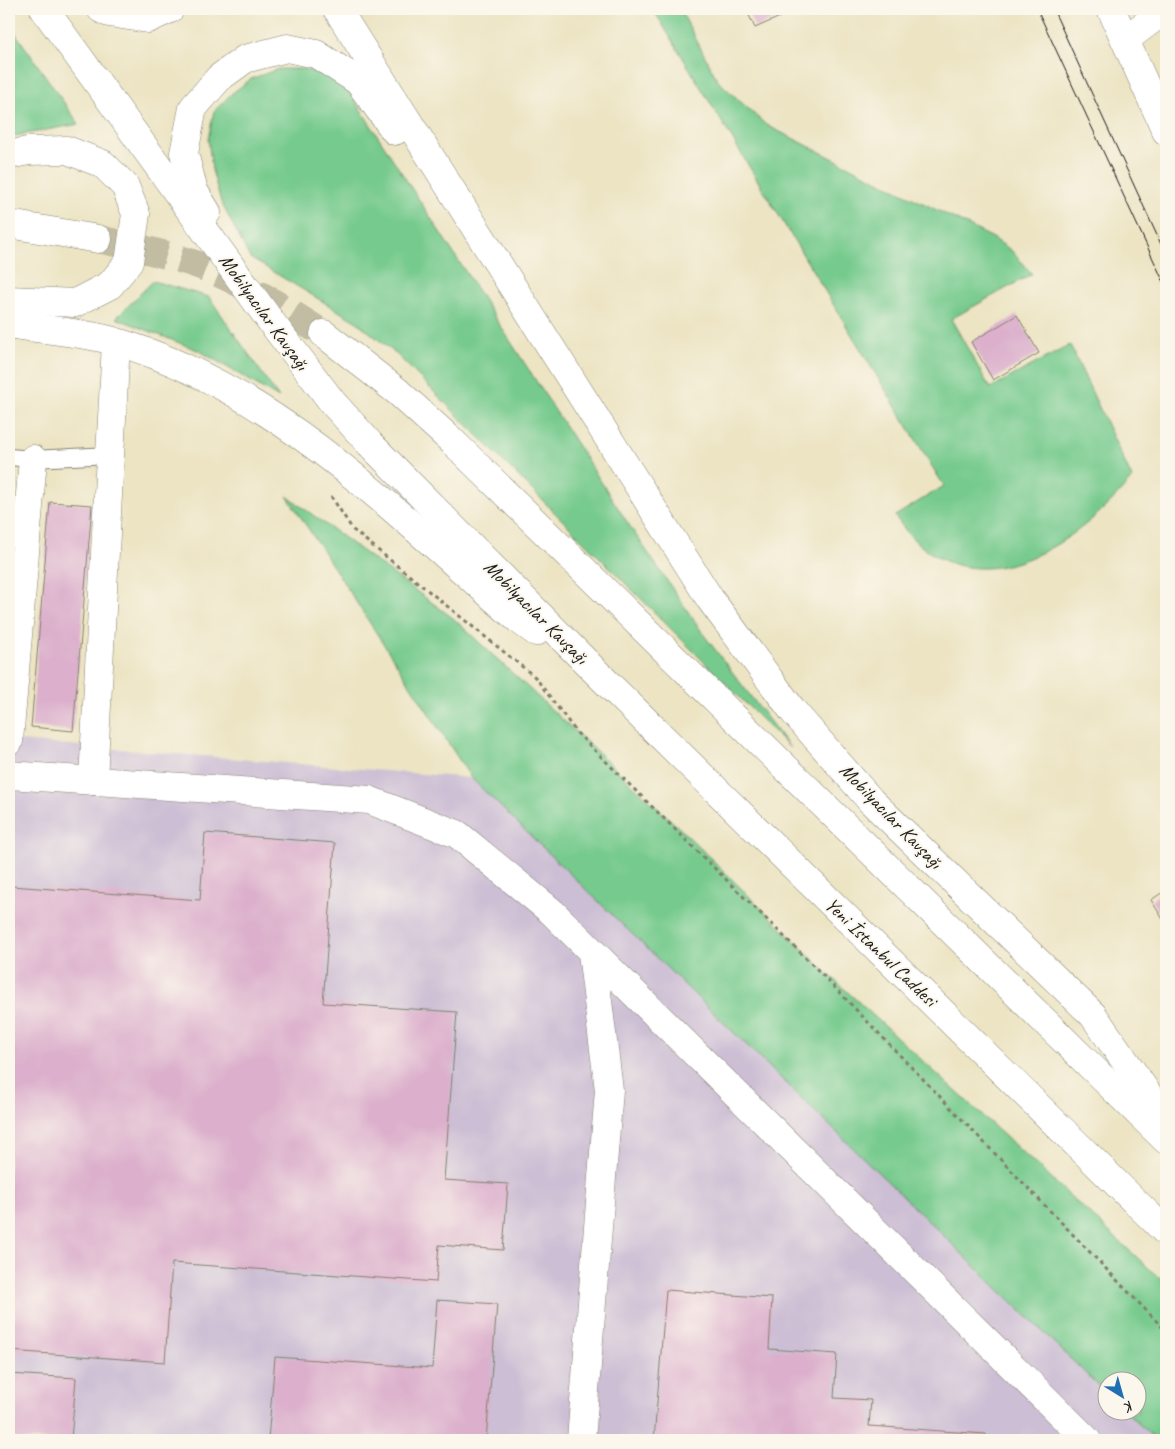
<svg xmlns="http://www.w3.org/2000/svg" width="1175" height="1449" font-family="Caveat,sans-serif">
  <rect width="100%" height="100%" fill="#fbf7ec"/>
  <filter id="ink" filterUnits="userSpaceOnUse"><feTurbulence type="fractalNoise" baseFrequency=".02" numOctaves="2"/><feDisplacementMap in="SourceGraphic" scale="10" xChannelSelector="R" yChannelSelector="G"/><feConvolveMatrix kernelMatrix="1 2 1 2 8 2 1 2 1" color-interpolation-filters="sRGB"/></filter>
  <filter id="wash" filterUnits="userSpaceOnUse"><feTurbulence type="fractalNoise" baseFrequency=".0096" numOctaves="4" result="noise"/><feDisplacementMap in="SourceGraphic" scale="20" xChannelSelector="R" yChannelSelector="G"/><feGaussianBlur stdDeviation="1.12" result="paint"/><feColorMatrix in="noise" values="0 0 0 0 0 0 0 0 0 0 0 0 0 0 0 0 0 1.4 0 .05"/><feComposite in="paint" operator="in"/></filter>
  <g filter="url(#wash)">
    <rect width="100%" height="100%" fill="#ece4c3"/>
    <path fill="#ccbed4" d="M9 740 471 778 1107 1394 1108 1412H1126L1156 1440H9Z"/>
    <g fill="#76ca8d" stroke="#497354">
      <path d="M653 9H680L718 81 766 125 993 238 1012 251 1032 274 951 319 990 388 1070 345 1132 478C1088 533 999 599 929 552 914 542 905 530 895 516L944 486Z"/>
      <path d="M9 24 79 124 9 137Z"/>
      <path d="M278 69H305L335 78 352 96 629 525 704 635 790 748 396 354 357 322 250 258 221 202 212 170 208 139 214 111 231 94 251 79Z"/>
      <path d="M153 281 209 297 279 398 200 351 116 318Z"/>
      <path d="M287 496 453 618 690 838 827 973 1166 1284V1440H1156L1126 1412H1138V1382H1108L1107 1394 471 778Z"/>
    </g>
    <g id="blocks">
      <g fill="#dcb0cc">
        <path d="M746 9H798L755 28Z"/>
        <path d="M1017 315 1039 353 993 380 971 342Z"/>
        <path d="M50 502 92 505 73 731 31 727Z"/>
        <path d="M205 833 335 843 323 1003 457 1012 444 1180 508 1184 503 1250 439 1245 436 1282 172 1263 165 1362 9 1351V916L11 886 200 900Z"/>
        <path d="M1166 890V924L1151 900Z"/>
        <path d="M666 1290 772 1298 769 1349 837 1354 834 1398 871 1400 869 1426 986 1434 985 1440H654Z"/>
        <path d="M437 1300 497 1304 486 1440H268L275 1357 432 1368Z"/>
        <path d="M9 1374 76 1378 71 1440H9Z"/>
      </g>
    </g>
  </g>
  <g filter="url(#ink)">
    <use href="#blocks" fill-opacity="0" stroke="#848070" stroke-width="1"/>
    <g fill="none" stroke-linecap="round" stroke-linejoin="round">
      <path stroke="#c2bca2" stroke-width="28" stroke-dasharray="28 14" stroke-linecap="butt" d="M98 239C131 246 163 253 195 264 239 279 284 309 324 334"/>
      <defs>
        <path id="service" d="M9 457 33 459 110 455"/>
        <g id="minor">
          <path d="M9 741 33 459"/>
          <path d="M9 775 369 800 457 834 552 912 1087 1440"/>
          <path d="M93 781 116 342"/>
          <path d="M581 1440 609 1090 592 953"/>
        </g>
        <g id="tertiary">
          <path d="M1111 9 1166 131"/>
          <path d="M1126 39 1166 9"/>
        </g>
        <g id="trunk">
          <path d="M44 9 272 323 333 403 370 444 596 672 1166 1232"/>
          <path d="M101 9 109 13 148 19 170 9"/>
          <path d="M337 9 710 599 793 711 871 801 1093 1015 1166 1120"/>
          <path d="M9 155 28 151 67 150 103 164 125 186 136 214 129 262 110 285 75 303 9 300"/>
          <path d="M207 212 194 191 184 153 193 108 219 78 245 59 287 48 316 54 358 81 395 131"/>
          <path d="M9 224 98 239"/>
          <path d="M9 324C43 330 85 332 117 342 277 389 396 514 519 620L536 632"/>
          <path d="M324 334 398 392 453 442 1166 1140"/>
        </g>
      </defs>
      <use href="#service" stroke="#848070" stroke-width="18"/>
      <use href="#minor" stroke="#848070" stroke-width="29"/>
      <use href="#tertiary" stroke="#848070" stroke-width="29"/>
      <use href="#trunk" stroke="#848070" stroke-width="29"/>
      <path stroke="#848070" stroke-width="3" stroke-dasharray="4 4" stroke-linecap="butt" d="M331 496 353 530 535 677 577 733 811 963 1166 1331"/>
      <use href="#service" stroke="#fff" stroke-width="16"/>
      <use href="#minor" stroke="#fff" stroke-width="28"/>
      <use href="#tertiary" stroke="#fff" stroke-width="28"/>
      <use href="#trunk" stroke="#fff" stroke-width="28"/>
      <g stroke="#1c1c1c" stroke-width="1">
        <path d="M1037 9 1166 287"/>
        <path d="M1053 9 1166 255"/>
      </g>
    </g>
  </g>
  <g text-anchor="middle" dominant-baseline="central" stroke-width="4" stroke-linejoin="round" paint-order="stroke">
    <g font-size="20" fill="#1c1c1c" stroke="#fbf7ec">
      <text transform="translate(264 312) rotate(54)">Mobilyacılar Kavşağı</text>
      <text transform="translate(536 612) rotate(45)">Mobilyacılar Kavşağı</text>
      <text transform="translate(891 816) rotate(46)">Mobilyacılar Kavşağı</text>
      <text transform="translate(881 952) rotate(44)">Yeni İstanbul Caddesi</text>
    </g>
  </g>
  <rect width="1175" height="1449" fill="none" stroke="#fbf7ec" stroke-width="30"/>
  <g transform="translate(1122 1396) rotate(143)"><circle r="24" fill="#fbf7ec" stroke="#a29f99"/>
  <path d="M0-4L9 19L0 12L-9 19Z" fill="#1f6fb2"/>
  <text y="-8" font-size="14" font-weight="bold" text-anchor="middle" fill="#1c1c1c">K</text>
  </g>
</svg>
